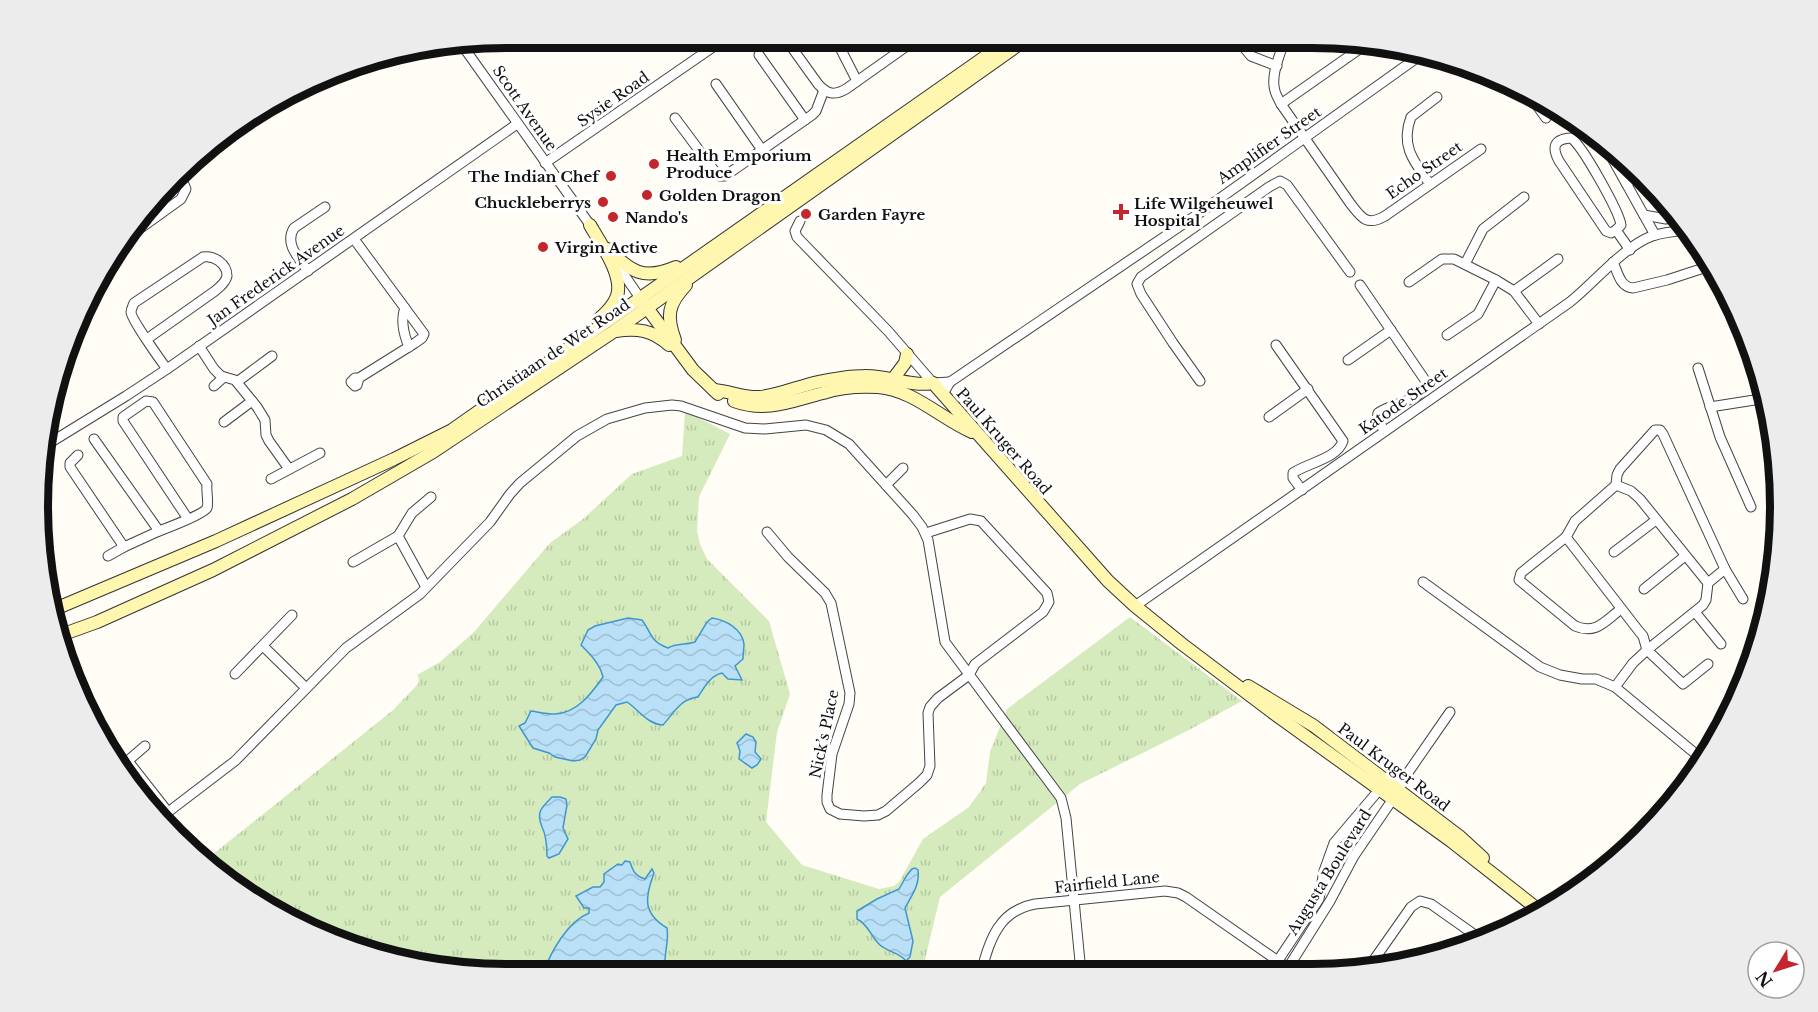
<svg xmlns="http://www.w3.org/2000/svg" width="1818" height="1012" font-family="'Libre Baskerville',serif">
  <defs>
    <pattern id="grass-tufts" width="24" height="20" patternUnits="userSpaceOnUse" patternTransform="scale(1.5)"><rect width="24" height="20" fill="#d5ebbd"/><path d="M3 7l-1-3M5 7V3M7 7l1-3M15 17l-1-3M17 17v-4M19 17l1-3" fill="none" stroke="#b6c8a1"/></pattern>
    <pattern id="water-waves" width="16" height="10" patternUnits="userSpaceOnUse" patternTransform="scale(1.5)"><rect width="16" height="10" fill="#b9e0f7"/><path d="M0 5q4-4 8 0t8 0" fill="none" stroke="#9ebfd3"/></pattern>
  </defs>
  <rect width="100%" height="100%" fill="#fffdf5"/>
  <path fill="url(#grass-tufts)" d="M685 411 730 434 699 497 697 531 700 544 707 559 769 621 790 694 777 732 766 822 802 865 879 889 894 886 899 882 923 839 969 807 986 783 990 752 1007 709 1130 617 1242 701 1189 730 1080 784 940 897 922 972 476 974 356 950 271 912 207 859 392 711 418 684 419 679 417 675 440 662 474 632 550 543 583 519 632 474 682 456Z"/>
  <g fill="url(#water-waves)" stroke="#3f96cf" stroke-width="1.5">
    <path d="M628 618 642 620C652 633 649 641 668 648 676 643 686 645 695 642L707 622 712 618C726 620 742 629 744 644 744 649 743 654 743 659L735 666 742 680 728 679 722 673C710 676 705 686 698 697 680 699 674 713 663 725 647 724 639 710 627 702L616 705 598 730 596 739 585 757 580 760 573 761 555 757 549 753 533 748 519 726 525 723 531 711C538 712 547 714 555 714 577 713 591 694 603 677 600 664 590 654 581 645L588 630 595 626Z"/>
    <path d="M746 734 753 737 756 742 755 752 761 759 757 765 752 768 739 759 740 751 737 743Z"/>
    <path d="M552 797H560L566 799 567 805 563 828 568 839 559 854 549 858 547 856C547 846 546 835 542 827 536 812 541 808 552 797Z"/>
    <path d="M625 861 630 862C633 871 635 876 645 879L652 869 654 873C645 897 642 913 667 928 669 941 665 949 665 962L662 966 663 971 662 973H543C551 952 567 922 589 913V908H584L576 896 593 887H600L604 882V874L618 864 622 865Z"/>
    <path d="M915 868 918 870C920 885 912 895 905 908L913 941 910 957 906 961C900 953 888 952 880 945 871 937 869 925 857 919V911L877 899 899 889 907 875 912 869Z"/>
  </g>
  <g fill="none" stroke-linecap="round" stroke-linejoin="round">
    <defs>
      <g id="street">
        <path d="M785 38 818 84C827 94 834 96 846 89L918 38"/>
        <path d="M835 38 857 81"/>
        <path d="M1236 38 1251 56 1277 66"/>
        <path d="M1285 38C1281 53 1270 75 1275 91 1276 95 1279 100 1281 104L1350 203C1361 217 1366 227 1385 216L1481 149"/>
        <path d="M462 45 593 229"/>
        <path d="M759 55 805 120"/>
        <path d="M716 84 762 150"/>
        <path d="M1528 93 1546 118"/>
        <path d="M1281 104 1368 43"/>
        <path d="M675 118 716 173 720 176H725L812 115 816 111 824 90"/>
        <path d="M1608 145V151L1612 158 1655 235"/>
        <path d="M545 163 726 38"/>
        <path d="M1626 183 1641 175"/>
        <path d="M1430 184C1414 162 1400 146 1411 117L1437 97"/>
        <path d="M1644 215 1666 219 1677 214"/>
        <path d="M800 221 795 231 797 237 888 331 933 383 950 382"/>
        <path d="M1616 230 1621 225C1619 211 1582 145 1571 138 1553 139 1552 148 1559 161L1606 231 1611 233 1616 230 1630 250"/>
        <path d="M354 239 424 334 422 338 415 343 359 378 357 385 355 386 351 382 355 378H359"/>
        <path d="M117 245 181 199 186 189 181 177"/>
        <path d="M614 260 640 298"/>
        <path d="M1613 262C1618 273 1620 287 1633 288L1667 280 1710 266"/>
        <path d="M1465 264 1483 229 1524 197"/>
        <path d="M308 271C299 258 284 244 294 228L325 207"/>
        <path d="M1409 282 1442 259H1454L1496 280 1514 291 1539 324"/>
        <path d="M1360 285 1427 383C1423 401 1391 403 1378 413L1377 420 1385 431"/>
        <path d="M1514 291 1558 259"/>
        <path d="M405 308C400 321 404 335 409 347"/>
        <path d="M1447 335 1478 314 1496 280"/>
        <path d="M147 339 215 291C220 287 226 282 227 276 227 263 213 255 203 257L134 303C133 306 131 309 131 312 131 319 161 361 167 369"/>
        <path d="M1276 345 1343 441C1337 459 1307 463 1293 473V478L1302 490"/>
        <path d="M199 346 214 369 221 376 235 380 257 407 265 420 266 435 269 441 289 469"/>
        <path d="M1348 360 1391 330"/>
        <path d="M1698 368 1720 437 1751 507"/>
        <path d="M1200 381 1173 343 1141 294 1137 284 1141 277 1269 187 1280 181 1287 185 1350 272"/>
        <path d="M237 382 272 356"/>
        <path d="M214 386 224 377"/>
        <path d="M943 394 950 382 1198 214 1425 52"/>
        <path d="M1710 407 1767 398"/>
        <path d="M1269 417 1308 389"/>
        <path d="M224 422 252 401"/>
        <path d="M48 444 126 396 167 369 517 124"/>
        <path d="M78 455 70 463V467L124 547 159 531 94 439"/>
        <path d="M271 479 320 453"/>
        <path d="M886 485 903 468"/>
        <path d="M1616 485 1631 491 1640 499 1708 583"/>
        <path d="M159 531C167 528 204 514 207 508 209 504 206 490 207 484L153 402 146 401 123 417V421L188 519"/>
        <path d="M767 532 788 557 825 593 831 603 850 693 849 704 832 754 827 795V802L830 809 840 814 864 816 878 815 886 811 919 783 927 775 930 766 928 713 930 707 938 698 969 675 975 664 1043 612 1049 602 1047 593 981 521 970 519 926 533"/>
        <path d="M398 536 412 513 431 497"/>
        <path d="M1566 537 1521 573 1519 580 1575 626C1596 635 1605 621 1621 609"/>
        <path d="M1614 552 1656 520"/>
        <path d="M108 556 124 547"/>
        <path d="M353 562 398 536 426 587"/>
        <path d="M1423 582 1540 667 1560 675 1582 679H1596L1615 687 1703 760"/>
        <path d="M1644 589 1685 556"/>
        <path d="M1135 606 1570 302C1594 283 1623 247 1652 236 1663 232 1677 231 1689 230"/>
        <path d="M1695 612 1721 644"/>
        <path d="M263 646 306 688"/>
        <path d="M1708 664 1683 684 1647 650 1643 636 1638 630 1566 537 1575 521 1616 485 1617 475 1620 469 1655 430H1660L1663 434 1725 569 1743 599"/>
        <path d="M235 674 292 615"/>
        <path d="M1615 687 1633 663 1647 650 1703 605 1706 600 1708 583 1725 569"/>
        <path d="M128 761 168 812"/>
        <path d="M123 765 145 746"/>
        <path d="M159 819 235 761 346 648 420 594 490 522 510 494 520 483 577 436 607 419 645 408 672 405 681 406 745 428 765 429 806 425 826 430 849 444 913 515 922 527 928 540 945 642 1061 798 1066 818 1081 972"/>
        <path d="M1271 971 1319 899 1324 871 1334 843 1379 790 1388 783 1405 777"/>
        <path d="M1286 971 1330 901 1354 856 1399 790 1405 777 1450 712"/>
        <path d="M1366 971 1411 907 1420 901 1431 904 1482 940"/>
        <path d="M981 972C990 940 998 911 1035 904L1165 891 1178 893 1186 897 1288 968"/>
      </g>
      <g id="secondary">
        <path d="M590 225C600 243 624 275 617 296 614 305 606 313 599 319"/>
        <path d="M608 249C632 272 643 281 676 267"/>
        <path d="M642 301 693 370 718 394"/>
        <path d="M616 331C638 328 652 330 669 345"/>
        <path d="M675 340C666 316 668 304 686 285"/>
        <path d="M893 379 905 363 907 354"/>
        <path d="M1763 381 1779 486"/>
        <path d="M714 390C731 391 741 398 760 397 780 395 799 386 818 382 833 379 849 376 864 376 887 375 910 387 933 383L1108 581 1135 606 1182 644 1272 712 1451 841 1540 911"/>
        <path d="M734 401C767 413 791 401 823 393 841 387 859 386 878 387 914 390 940 418 972 432"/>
        <path d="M55 609 216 541 394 459 452 430 1012 38"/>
        <path d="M61 635 97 622 213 570 352 499 433 452 613 332 1028 38"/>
        <path d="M1248 686 1314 726 1459 836 1483 858"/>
      </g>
    </defs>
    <use href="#street" stroke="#444" stroke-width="11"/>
    <use href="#secondary" stroke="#333" stroke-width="14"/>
    <use href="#street" stroke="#fff" stroke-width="9"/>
    <use href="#secondary" stroke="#fff6b0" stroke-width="12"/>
  </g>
  <g fill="#c4262e" stroke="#fff" stroke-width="2">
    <circle cx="654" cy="164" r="6"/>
    <circle cx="611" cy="176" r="6"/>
    <circle cx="647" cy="195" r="6"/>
    <circle cx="603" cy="202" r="6"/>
    <path d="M1118 203h6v6h6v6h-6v6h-6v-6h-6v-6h6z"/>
    <circle cx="806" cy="214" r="6"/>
    <circle cx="613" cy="217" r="6"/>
    <circle cx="543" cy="247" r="6"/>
  </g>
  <g text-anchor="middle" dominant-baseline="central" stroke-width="6" stroke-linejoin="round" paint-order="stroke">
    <g font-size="15" fill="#111" stroke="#fff">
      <text transform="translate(613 99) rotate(-35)">Sysie Road</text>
      <text transform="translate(525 108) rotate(55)">Scott Avenue</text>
      <text transform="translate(1269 145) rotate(-35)">Amplifier Street</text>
      <text transform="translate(1424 170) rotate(-35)">Echo Street</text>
      <text transform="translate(276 275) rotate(-35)">Jan Frederick Avenue</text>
      <text transform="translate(553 353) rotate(-34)">Christiaan de Wet Road</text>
      <text transform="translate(1403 401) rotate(-35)">Katode Street</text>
      <text transform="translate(1004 441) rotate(49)">Paul Kruger Road</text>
      <text transform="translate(824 734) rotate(-78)">Nick’s Place</text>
      <text transform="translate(1394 767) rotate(37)">Paul Kruger Road</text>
      <text transform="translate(1329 872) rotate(-58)">Augusta Boulevard</text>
      <text transform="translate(1107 882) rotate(-6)">Fairfield Lane</text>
    </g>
    <g font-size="15" font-weight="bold" fill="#111" stroke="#fff" text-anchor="start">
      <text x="666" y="155">Health Emporium<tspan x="666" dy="17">Produce</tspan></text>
      <text x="599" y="176" text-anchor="end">The Indian Chef</text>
      <text x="659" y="195">Golden Dragon</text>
      <text x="591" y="202" text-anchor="end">Chuckleberrys</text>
      <text x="1134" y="203">Life Wilgeheuwel<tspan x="1134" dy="17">Hospital</tspan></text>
      <text x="818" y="214">Garden Fayre</text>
      <text x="625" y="217">Nando's</text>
      <text x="555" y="247">Virgin Active</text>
    </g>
  </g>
  <path d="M0 0H1818V1012H0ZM506 48H1312A458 458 0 0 1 1770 506V506A458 458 0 0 1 1312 964H506A458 458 0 0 1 48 506V506A458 458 0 0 1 506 48Z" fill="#ececec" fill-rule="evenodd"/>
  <path fill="none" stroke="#111" stroke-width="8" d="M506 48H1312A458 458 0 0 1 1770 506V506A458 458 0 0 1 1312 964H506A458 458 0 0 1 48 506V506A458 458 0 0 1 506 48Z"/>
  <g transform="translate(1776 970) rotate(232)"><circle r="28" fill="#ffffff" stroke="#a0a0a0" stroke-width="1.5"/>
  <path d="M0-4.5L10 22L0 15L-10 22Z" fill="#c4262e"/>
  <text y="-9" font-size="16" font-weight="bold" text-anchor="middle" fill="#111111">N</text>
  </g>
</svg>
